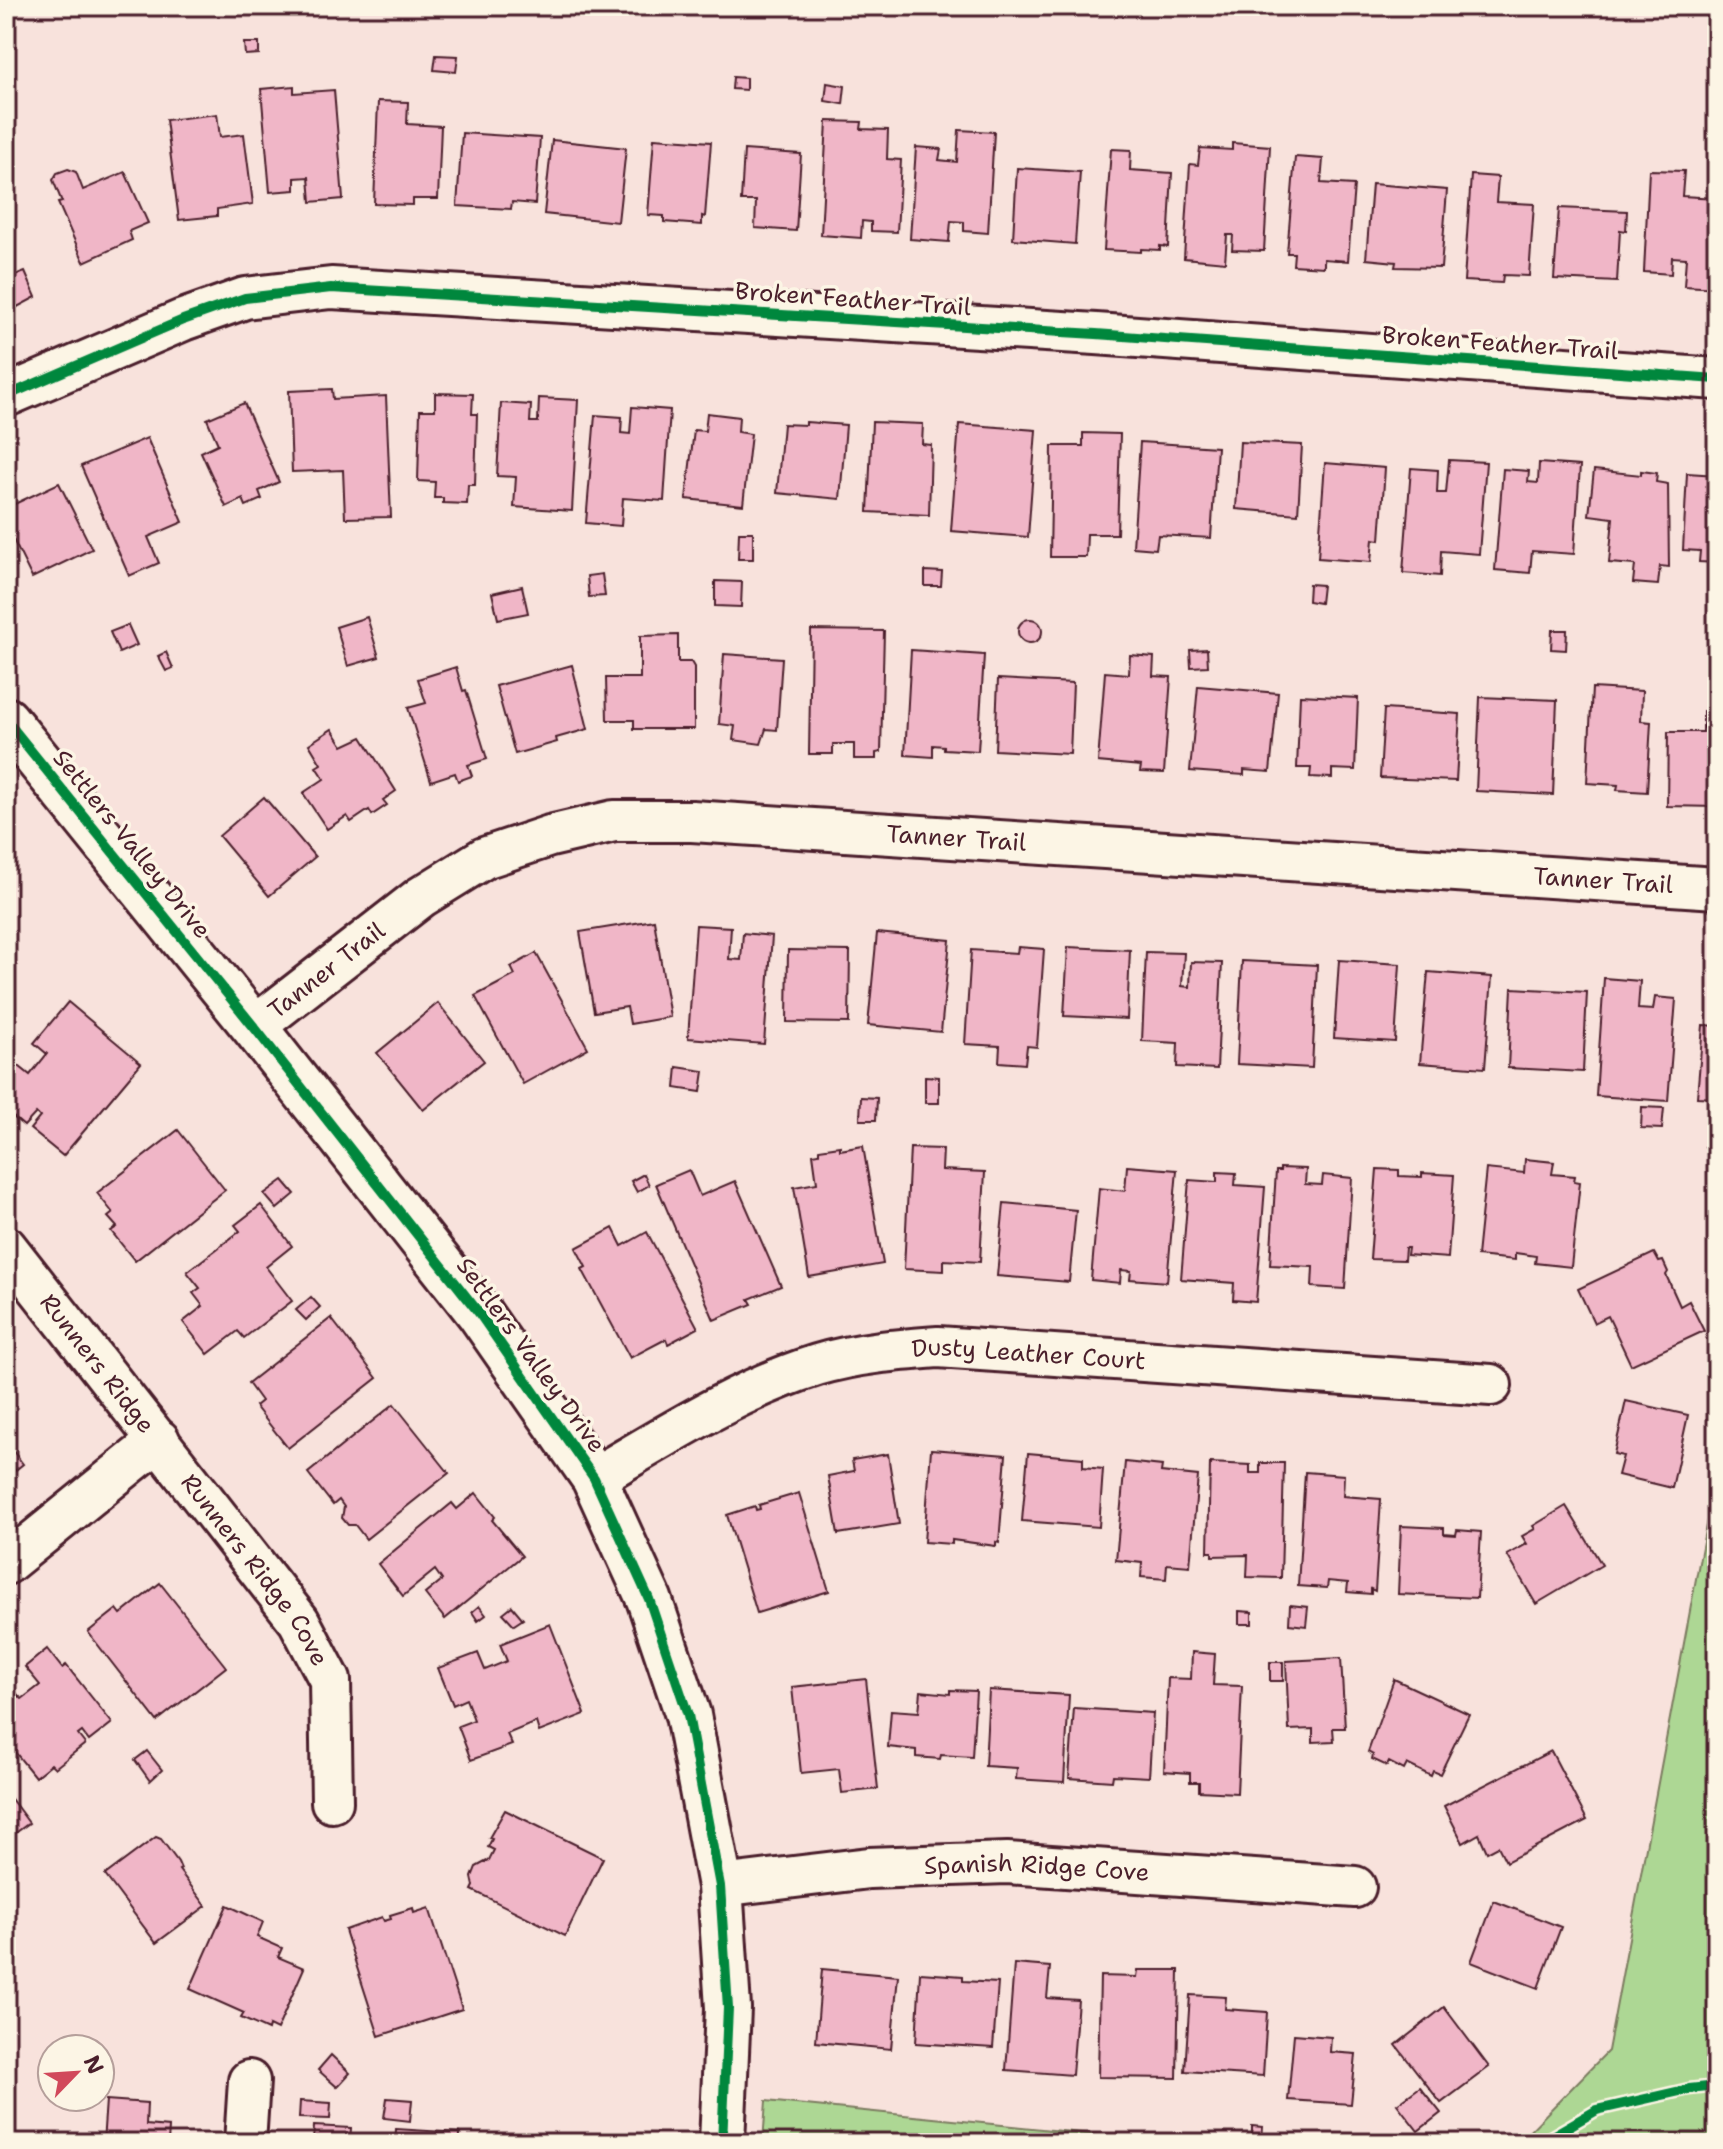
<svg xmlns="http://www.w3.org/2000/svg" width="1723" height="2149" font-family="'Shantell Sans',sans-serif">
  <rect width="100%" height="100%" fill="#f8e2dc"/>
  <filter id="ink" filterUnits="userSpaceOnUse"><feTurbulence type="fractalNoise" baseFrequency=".0125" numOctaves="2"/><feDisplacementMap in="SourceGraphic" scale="16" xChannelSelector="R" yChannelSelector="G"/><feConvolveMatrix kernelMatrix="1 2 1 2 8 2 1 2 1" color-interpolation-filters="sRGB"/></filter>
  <g filter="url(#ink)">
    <path fill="#f6d5d6" d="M74 6H312L293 16Z"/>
    <g fill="#add794" stroke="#7c7b60" stroke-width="2">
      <path d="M1717 1466V2143H1518L1608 2051Z"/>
      <path d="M766 2101 1181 2143H763Z"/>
    </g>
    <g fill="#f0b6c7" stroke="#4a1f2b" stroke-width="2">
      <path d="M244 43H259V54L245 55Z"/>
      <path d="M436 55 458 56 456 72 434 70Z"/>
      <path d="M733 77 746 78V90L732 89Z"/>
      <path d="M827 83 845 86 843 104 825 101Z"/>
      <path d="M294 86V93L334 90 343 199 311 202 309 177 295 178V190L270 192 261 89Z"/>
      <path d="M378 101 408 102 407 124 441 126 438 199H413V205L374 204Z"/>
      <path d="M217 114 220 137 244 134 253 204 217 209V216L179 220 166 120Z"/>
      <path d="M827 121 862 122 861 129 888 130 887 159 901 160 897 232 871 231V222L862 221 861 238 821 235Z"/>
      <path d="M959 130 994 132 988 233 964 231V222L951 221 949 242 910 239 916 147 941 149 939 160 957 162Z"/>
      <path d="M462 133 540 138 535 204 512 202 511 209 457 206Z"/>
      <path d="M654 138 711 142 705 217 702 216V225L664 222V216L648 215Z"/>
      <path d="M552 140 626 148 618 222 544 214Z"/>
      <path d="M1232 143 1270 146 1264 251 1232 250 1233 235H1227L1225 262 1184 258 1190 164 1198 165 1200 148 1232 150Z"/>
      <path d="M1111 149 1131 150 1130 170 1172 173 1168 247 1160 246V250L1141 249V252L1104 250Z"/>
      <path d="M744 150 801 154 796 231 755 228 756 201H741Z"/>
      <path d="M1295 157 1323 159 1321 183 1354 185 1348 261 1324 259V267L1293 265 1294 253H1287Z"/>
      <path d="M1017 168 1080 172 1075 244 1013 239Z"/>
      <path d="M68 169 76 172 83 190 125 172 148 223 129 231 132 240 84 262 58 203 62 202 53 180 57 173Z"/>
      <path d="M1649 170 1684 171 1682 196 1717 198V288L1684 286 1686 258 1672 257 1671 274 1644 272Z"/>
      <path d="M1471 175 1498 177 1496 202 1534 204 1529 276 1503 275 1502 283 1464 281Z"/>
      <path d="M1372 184 1447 190 1441 268 1395 267 1396 262 1366 259Z"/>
      <path d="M1559 208 1627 211 1626 231 1620 230 1617 282 1554 279Z"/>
      <path d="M25 272 36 297 6 313V277L7 279Z"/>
      <path d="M332 389 333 399 386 396 391 517 345 518 343 470 292 472 289 391Z"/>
      <path d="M435 393 473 394 472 414H477L475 485H468L467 504 443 503V498H434L435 482 418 481 420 410H435Z"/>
      <path d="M539 398 578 400 572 511 514 507 516 477 497 476 501 403 531 405 530 422H538Z"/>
      <path d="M244 403 279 482 259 491 262 499 246 506 243 499 226 507 201 452 218 444 207 419Z"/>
      <path d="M632 407 670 410 664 501 623 498 621 526 586 523 595 415 622 417 621 433 630 434Z"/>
      <path d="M707 413 739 417 738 432 751 434 743 505 686 499 694 430 705 431Z"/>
      <path d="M806 422 846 425 840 499 777 493 783 424 806 425Z"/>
      <path d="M872 422 923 424 922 444 931 445 929 515 868 512Z"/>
      <path d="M959 424 1036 430 1028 537 951 531Z"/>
      <path d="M1083 433 1120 434 1117 534H1087L1086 557H1050L1052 446H1083Z"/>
      <path d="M147 438 183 522 148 537 159 563 129 576 81 466Z"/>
      <path d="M1140 442 1217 447 1211 538 1158 535 1156 549 1133 547Z"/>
      <path d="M1240 442 1302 445 1298 514 1236 509Z"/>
      <path d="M1449 460 1486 462 1479 554 1441 551 1440 576 1403 573 1411 468 1438 470 1437 493H1446Z"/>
      <path d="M1325 463 1385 468 1380 540 1373 539 1371 562 1318 558Z"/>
      <path d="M1539 463 1580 466 1574 554 1532 551 1530 573 1495 570 1503 469 1529 471 1528 482 1538 483Z"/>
      <path d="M1594 470 1641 475V471L1657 473 1656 482 1668 484 1669 567 1660 566 1658 585 1633 583 1635 565 1609 563 1613 518 1589 515Z"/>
      <path d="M1687 473 1717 475V563L1699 562 1700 551 1683 550Z"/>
      <path d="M59 483 92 549 32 578 6 525V508Z"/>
      <path d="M739 532H753V559H738Z"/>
      <path d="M925 571 942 572 941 586H925Z"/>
      <path d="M602 574 605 596 589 597 587 576Z"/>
      <path d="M715 581 742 582 741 607 715 606Z"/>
      <path d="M1309 584 1322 585 1320 603 1308 601Z"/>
      <path d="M522 586 528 613 498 619 492 593Z"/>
      <path d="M367 617 379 657 348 666 336 627Z"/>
      <circle cx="1030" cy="631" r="12"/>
      <path d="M128 625 137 645 119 653 110 632Z"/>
      <path d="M811 630 884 631 881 752 876 753V759H854V744H833V754H809Z"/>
      <path d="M1552 630H1567L1566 650 1551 649Z"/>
      <path d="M678 635V662H691L694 667V729H634V720H607L606 678H640V636Z"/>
      <path d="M1207 649 1208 666 1191 667 1190 650Z"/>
      <path d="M911 650 984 655 978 751 944 749V746L933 745V757L905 755Z"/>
      <path d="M166 652 173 668 166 671 158 656Z"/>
      <path d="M724 654 782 658 777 730 766 729 761 744 733 740 735 726 719 724Z"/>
      <path d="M1130 655 1154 657 1153 676 1171 677 1164 773 1140 772 1141 766 1098 762 1105 672 1129 674Z"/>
      <path d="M572 665 588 729 556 738 557 742 515 754 496 686Z"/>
      <path d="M456 667 463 691 466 690 487 759 468 765 472 776 458 781 455 773 431 781 408 708 426 703 418 679Z"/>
      <path d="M998 679 1073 683 1070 754 995 750Z"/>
      <path d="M1198 686 1278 693 1270 772 1244 770V775L1190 771Z"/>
      <path d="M1592 688 1642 691 1641 721 1651 722 1647 792 1617 790 1618 785 1587 783Z"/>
      <path d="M1300 695 1358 698 1355 770 1332 769V778L1310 777 1311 768H1297Z"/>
      <path d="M1480 697 1557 700 1553 795 1476 791Z"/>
      <path d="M1384 709 1460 714 1456 781 1380 778Z"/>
      <path d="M1703 711H1717V807L1667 806 1668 732H1703Z"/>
      <path d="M332 729 343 746 362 737 396 791 383 800 387 805 372 815 369 810 351 822 347 816 327 829 303 793 324 779 316 767 321 764 309 744Z"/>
      <path d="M264 797 315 857 269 896 219 836Z"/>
      <path d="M654 920 670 1017 630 1024 627 1007 594 1012 580 932Z"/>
      <path d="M696 925 731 927 729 959 741 960 743 933 772 936 764 1044 688 1038Z"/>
      <path d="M877 933 950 940 941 1032 868 1025Z"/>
      <path d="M1018 947 1044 949 1037 1047 1027 1046 1025 1064 999 1062 1000 1046 965 1044 971 950 1017 953Z"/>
      <path d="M1068 947 1130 950 1127 1019 1064 1016Z"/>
      <path d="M788 950 850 951 849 1023 787 1022Z"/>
      <path d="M1146 952 1184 953 1182 986 1190 987 1191 962 1222 963 1217 1069 1177 1067 1178 1043 1142 1041Z"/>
      <path d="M536 953 588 1048 523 1084 475 996 515 975 511 967Z"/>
      <path d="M1339 960 1400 964 1395 1042 1334 1038Z"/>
      <path d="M1242 961 1317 965 1312 1068 1237 1064Z"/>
      <path d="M1428 972 1492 977 1485 1068 1420 1063Z"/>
      <path d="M1604 978 1640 981 1638 1009 1653 1010 1655 997 1676 999 1668 1101 1596 1096Z"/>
      <path d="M1512 988 1587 992 1583 1072 1508 1068Z"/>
      <path d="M68 1002 141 1063 63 1156 30 1129 40 1117 36 1113 24 1126 6 1111V1075L15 1063 30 1075 47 1054 34 1043Z"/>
      <path d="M438 1003 484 1061 423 1110 377 1053Z"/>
      <path d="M1703 1025 1717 1026V1098L1697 1097Z"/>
      <path d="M677 1067 704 1071 701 1092 675 1088Z"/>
      <path d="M925 1076 939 1077V1103H925Z"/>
      <path d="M861 1097 877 1098 876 1120H860Z"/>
      <path d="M1642 1107 1664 1108 1662 1129 1641 1128Z"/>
      <path d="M178 1130 225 1190 135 1261 111 1231 117 1227 108 1217 113 1213 97 1193Z"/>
      <path d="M1706 1137 1717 1138V1147L1705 1146Z"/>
      <path d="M840 1146V1150L863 1146 883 1264 809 1277 794 1187 817 1183 813 1154 819 1153V1149Z"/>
      <path d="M910 1148 943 1149 942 1170 985 1172 980 1262 944 1260V1271L904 1269Z"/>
      <path d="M1525 1159 1554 1162 1552 1174 1575 1176 1574 1181 1580 1182 1571 1267 1535 1263 1536 1256 1515 1253V1260L1477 1256 1486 1169 1524 1173Z"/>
      <path d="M1127 1166 1177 1170 1167 1282 1130 1279 1131 1271 1121 1270 1120 1283 1091 1280 1099 1188 1125 1191Z"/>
      <path d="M1280 1168 1306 1169 1305 1184 1322 1185 1323 1175 1352 1178 1345 1289 1312 1287 1313 1267 1270 1265 1276 1171H1280Z"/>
      <path d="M1377 1169 1399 1170V1176L1422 1177V1173L1454 1175 1448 1258 1407 1255 1408 1248H1405L1404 1260 1370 1259Z"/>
      <path d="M689 1170 700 1196 735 1181 781 1286 749 1299 752 1304 714 1320 656 1184Z"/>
      <path d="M1217 1172 1236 1173 1235 1185 1265 1187 1256 1302 1233 1300 1234 1283 1181 1279 1189 1180 1217 1182Z"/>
      <path d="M644 1174 649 1185 637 1192 631 1181Z"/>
      <path d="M283 1180 295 1194 277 1209 264 1194Z"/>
      <path d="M1004 1203 1076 1210 1069 1282 997 1276Z"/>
      <path d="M261 1205 292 1246 266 1267 292 1301 244 1338 238 1331 208 1354 183 1322 203 1306 193 1293 200 1288 187 1272 240 1231 235 1225Z"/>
      <path d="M613 1228 622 1246 647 1232 698 1328 668 1344 666 1339 630 1358 582 1269 586 1267 576 1248Z"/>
      <path d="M1654 1253 1659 1262 1663 1261 1668 1272 1666 1275 1680 1306 1689 1301 1704 1331 1631 1365 1608 1316 1594 1323 1578 1289Z"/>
      <path d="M311 1297 320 1307 306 1320 296 1310Z"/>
      <path d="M331 1318 377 1378 288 1448 255 1406 261 1401 248 1383Z"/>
      <path d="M1626 1401 1688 1415 1672 1488 1618 1475 1623 1456 1614 1454Z"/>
      <path d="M394 1404 449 1473 366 1539 355 1525H348L342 1518 344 1507 339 1500 333 1505 308 1473Z"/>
      <path d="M6 1442 23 1464 6 1478Z"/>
      <path d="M931 1449 1006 1455 999 1543 996 1542V1546L952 1540V1544L924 1542Z"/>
      <path d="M1028 1453 1083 1458V1467L1103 1469 1099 1527 1022 1521Z"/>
      <path d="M888 1454 899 1524 838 1534 828 1476 854 1471 852 1460Z"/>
      <path d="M1125 1462 1162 1466 1161 1472 1198 1476 1190 1566 1167 1564 1166 1579 1141 1577 1142 1563 1116 1560Z"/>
      <path d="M1210 1463 1250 1465V1473H1260V1463H1284L1281 1578 1247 1577 1248 1555 1212 1556V1552H1208Z"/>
      <path d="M1305 1472 1344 1475 1343 1496 1381 1499 1375 1591 1371 1589V1594L1347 1592 1348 1583 1328 1581 1327 1588 1298 1586Z"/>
      <path d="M476 1493 495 1517 492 1520 522 1556 445 1619 425 1594 442 1580 435 1570 403 1596 378 1564 452 1503 457 1509Z"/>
      <path d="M799 1493 829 1591 757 1613 727 1515 755 1506 756 1510 760 1509 759 1505Z"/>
      <path d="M1566 1506 1602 1565 1536 1604 1507 1555 1527 1544 1522 1536 1535 1529 1533 1526Z"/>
      <path d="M1401 1526 1444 1528V1534L1456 1535 1457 1530 1481 1532 1477 1598 1398 1594Z"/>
      <path d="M160 1583 226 1667 157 1721 88 1632 117 1609 121 1614Z"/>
      <path d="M1290 1605 1308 1607 1306 1626 1289 1624Z"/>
      <path d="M479 1606 486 1615 478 1621 472 1612Z"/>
      <path d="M512 1606 523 1619 514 1625 503 1613Z"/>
      <path d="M1239 1611 1252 1612V1624H1239Z"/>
      <path d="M550 1624 585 1714 539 1732 536 1722 507 1734 512 1745 471 1760 458 1726 474 1720 466 1699 453 1705 438 1668 478 1653 485 1670 507 1661 500 1644Z"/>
      <path d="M47 1649 62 1668 66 1665 112 1723 89 1741 82 1732 78 1735 85 1744 55 1768 51 1764 35 1777 6 1741V1700L16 1693 22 1699 40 1685 25 1667Z"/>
      <path d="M1192 1652 1215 1654 1213 1685 1242 1686 1237 1793 1199 1791V1782H1190V1773L1164 1771 1168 1678 1191 1679Z"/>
      <path d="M1341 1658 1345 1728H1333L1334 1741 1313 1742V1729L1289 1730 1286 1661Z"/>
      <rect x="1270" y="1662" width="13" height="19"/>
      <path d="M866 1679 878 1789 842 1793 839 1769 801 1773 792 1687Z"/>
      <path d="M1394 1679 1469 1714 1440 1774 1433 1771 1431 1776 1407 1764 1404 1770 1389 1762 1387 1766 1372 1759 1373 1755 1368 1752Z"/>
      <path d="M950 1690 976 1691 972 1757 941 1755 940 1759 916 1757V1750L888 1747 891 1710 919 1712 921 1691 950 1694Z"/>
      <path d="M989 1690 1069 1695 1064 1782 1016 1779 1017 1768 985 1766Z"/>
      <path d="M1074 1708 1153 1713 1149 1777 1113 1775 1112 1781 1069 1778Z"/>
      <path d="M147 1751 162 1770 150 1781 135 1760Z"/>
      <path d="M1551 1751 1587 1820 1506 1862 1498 1846 1487 1852 1479 1834 1463 1843 1444 1806Z"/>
      <path d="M6 1792 29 1823 6 1840Z"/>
      <path d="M505 1810 603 1858 565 1936 472 1890 474 1886 472 1877 476 1867 489 1860 494 1850 488 1847 492 1839 489 1838Z"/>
      <path d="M156 1837 161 1839 178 1862 181 1869 179 1870 206 1906 156 1943 105 1875Z"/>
      <path d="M1494 1901 1561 1927 1538 1988 1471 1962Z"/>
      <path d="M227 1905 263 1922 257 1937 282 1948 278 1957 304 1968 277 2030 269 2026 268 2030 241 2018 244 2013 190 1989Z"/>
      <path d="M413 1908 414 1913 429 1908 462 2009 379 2036 345 1930 382 1917 384 1921 391 1919 390 1915Z"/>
      <path d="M1014 1964 1050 1967 1047 1998 1078 2000 1072 2075 1006 2070Z"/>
      <path d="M822 1969 898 1976 891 2049 816 2042Z"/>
      <path d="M1138 1970H1179L1177 2078 1098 2077 1100 1976 1137 1977Z"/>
      <path d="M920 1973 963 1976V1981L998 1983 993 2048 916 2043Z"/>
      <path d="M1190 1995 1226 1997 1225 2009 1267 2012 1263 2076 1185 2071Z"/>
      <path d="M1444 2007 1489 2067 1441 2103 1396 2045Z"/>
      <path d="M1294 2034 1331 2037 1330 2052 1356 2054 1351 2104 1288 2100Z"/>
      <path d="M331 2055 350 2073 337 2087 318 2070Z"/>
      <path d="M1420 2087 1441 2113 1418 2131 1397 2104Z"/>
      <path d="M387 2098 412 2100 410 2121 384 2118Z"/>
      <path d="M106 2100 147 2103 146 2125 169 2127 168 2143H103Z"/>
      <path d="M300 2101 331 2103 330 2119 299 2118Z"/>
      <path d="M314 2126 351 2128 350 2143H313Z"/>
      <path d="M1252 2126 1263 2127 1262 2138 1252 2137Z"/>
      <path d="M396 2129 459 2133V2143H395Z"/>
    </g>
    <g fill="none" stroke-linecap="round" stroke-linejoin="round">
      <defs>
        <g id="street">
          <path d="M6 396 183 320 245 298 331 288 1096 334 1717 379"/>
          <path id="s1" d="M254 1027 421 897 484 858 550 836 614 821H692L1717 888"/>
          <path id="s2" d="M6 1247 299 1621 330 1680 332 1802"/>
          <path id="s3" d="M594 1478C666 1436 737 1390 817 1365 857 1353 897 1350 938 1347L1491 1385"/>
          <path d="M6 1564 159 1440"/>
          <path id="s4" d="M720 1886 869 1868 1007 1863 1355 1887"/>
          <path d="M245 2143 249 2081"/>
        </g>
        <path id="secondary" d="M6 720 254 1027 479 1313 594 1478 649 1599 688 1715 720 1886 728 2008 722 2143"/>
      </defs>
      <use href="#street" stroke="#4a1f2b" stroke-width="46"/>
      <use href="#secondary" stroke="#4a1f2b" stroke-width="50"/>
      <use href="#street" stroke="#fcf5e5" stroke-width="40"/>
      <use href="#secondary" stroke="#fcf5e5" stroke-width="44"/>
      <defs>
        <g id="cycleway">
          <path d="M6 396 183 320 245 298 331 288 1096 334 1717 379"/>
          <path d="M6 720 254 1027 479 1313 594 1478 649 1599 688 1715 720 1886 728 2008 722 2143"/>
          <path d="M1540 2143 1597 2110 1689 2089 1717 2086"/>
        </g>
      </defs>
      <use href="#cycleway" stroke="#fcf5e5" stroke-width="15"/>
      <use href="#cycleway" stroke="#00873e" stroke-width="10"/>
    </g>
  </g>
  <g text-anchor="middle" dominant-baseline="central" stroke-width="7" stroke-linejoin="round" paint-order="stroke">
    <g font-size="24" fill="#4a1f2b" stroke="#fcf5e5">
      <text transform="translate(853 299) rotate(4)">Broken Feather Trail</text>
      <text transform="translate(1500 343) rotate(4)">Broken Feather Trail</text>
      <text stroke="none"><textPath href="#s1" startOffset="764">Tanner Trail</textPath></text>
      <text transform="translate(132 844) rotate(51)">Settlers Valley Drive</text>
      <text stroke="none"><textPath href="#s1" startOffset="1412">Tanner Trail</textPath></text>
      <text stroke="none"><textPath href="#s1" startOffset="92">Tanner Trail</textPath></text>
      <text transform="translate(531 1355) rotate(54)">Settlers Valley Drive</text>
      <text stroke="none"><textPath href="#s3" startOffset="464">Dusty Leather Court</textPath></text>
      <text stroke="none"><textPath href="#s2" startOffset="148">Runners Ridge</textPath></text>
      <text stroke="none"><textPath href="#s2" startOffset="408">Runners Ridge Cove</textPath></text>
      <text stroke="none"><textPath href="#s4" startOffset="318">Spanish Ridge Cove</textPath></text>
    </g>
  </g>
  <rect width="1723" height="2149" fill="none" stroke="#fcf5e5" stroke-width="32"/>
  <rect x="16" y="16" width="1691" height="2117" fill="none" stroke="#4a1f2b" stroke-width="3" filter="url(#ink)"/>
  <g transform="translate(76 2073) rotate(65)"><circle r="38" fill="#fcf5e5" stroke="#b59f9b" stroke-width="2"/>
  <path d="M0-6L14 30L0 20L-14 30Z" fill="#d1495b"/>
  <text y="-12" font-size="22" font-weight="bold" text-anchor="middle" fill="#4a1f2b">N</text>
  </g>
</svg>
